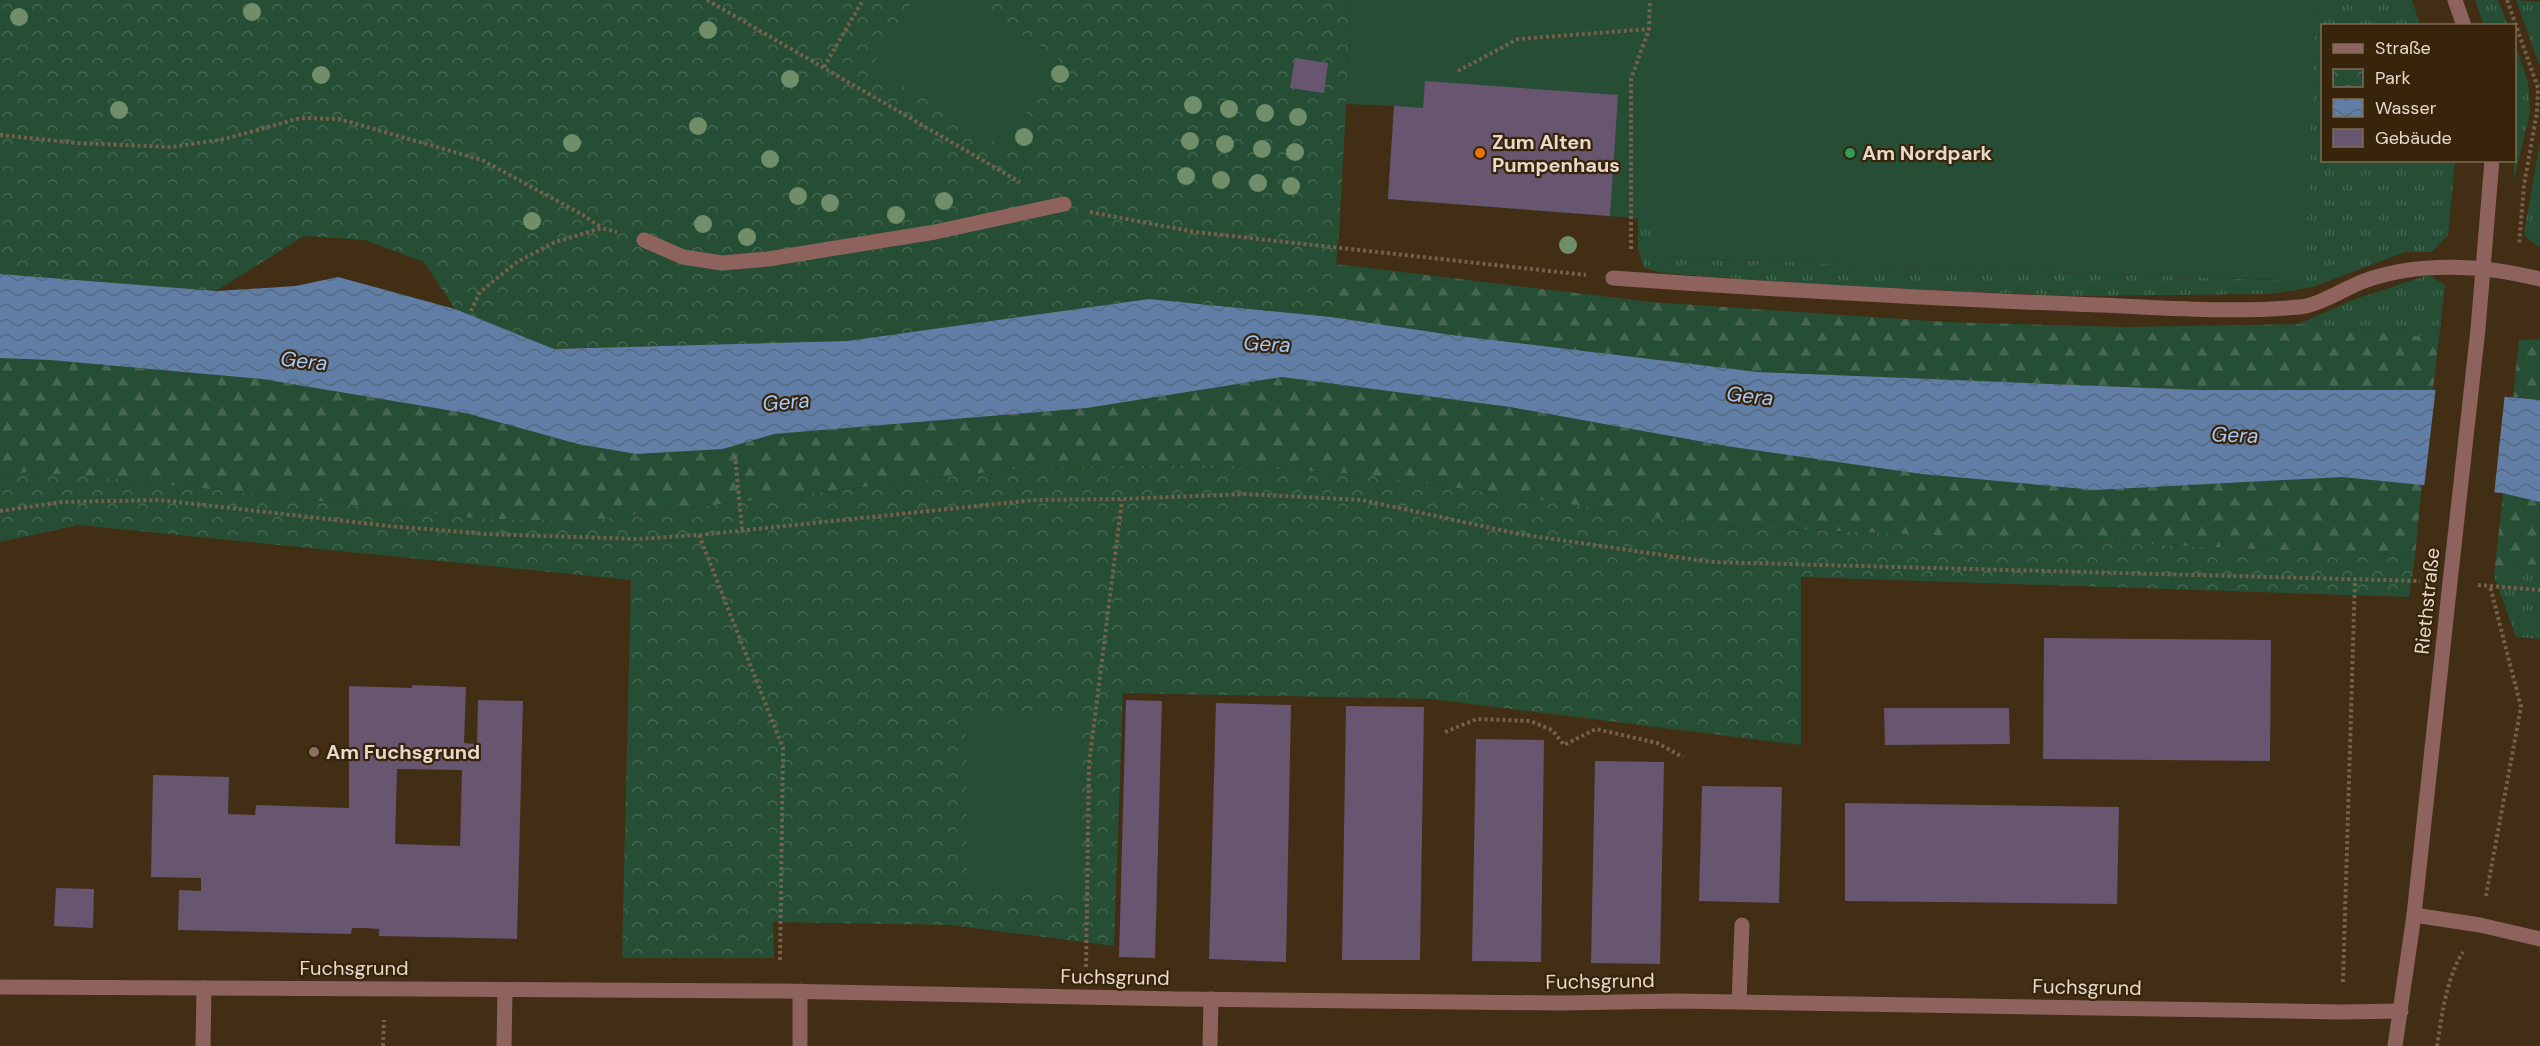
<svg xmlns="http://www.w3.org/2000/svg" width="2540" height="1046" font-family="'DM Sans',sans-serif">
  <defs>
    <pattern id="grass-tufts" width="24" height="20" patternUnits="userSpaceOnUse" patternTransform="scale(1.5)"><rect width="24" height="20" fill="#254e35"/><path d="M3 7l-1-3M5 7V3M7 7l1-3M15 17l-1-3M17 17v-4M19 17l1-3" fill="none" stroke="#456751"/></pattern>
    <pattern id="forest-firs" width="22" height="20" patternUnits="userSpaceOnUse" patternTransform="scale(1.5)"><rect width="22" height="20" fill="#254e35"/><path d="M5 1l3.5 6h-7zM16 11l3.5 6h-7z" fill="#456751"/></pattern>
    <pattern id="park-crowns" width="20" height="18" patternUnits="userSpaceOnUse" patternTransform="scale(1.5)"><rect width="20" height="18" fill="#254e35"/><path d="M2 6a3 3 0 1 1 6 0M12 15a3 3 0 1 1 6 0" fill="none" stroke="#456751"/></pattern>
    <pattern id="water-waves" width="16" height="10" patternUnits="userSpaceOnUse" patternTransform="scale(1.5)"><rect width="16" height="10" fill="#617fa6"/><path d="M0 5q4-4 8 0t8 0" fill="none" stroke="#576981"/></pattern>
  </defs>
  <rect width="100%" height="100%" fill="#422d15"/>
  <g fill="url(#grass-tufts)">
    <path d="M2316 0H2412L2420 25 2322 26V160L2455 161 2448 235 2432 252H2405L2313 287 2270 294 2075 296 1818 285 1664 273 1644 268 1638 249 1639 82 1658 220 1657 257 2304 281Z"/>
    <path d="M2475 0H2498L2508 25H2484Z"/>
    <path d="M2516 0 2540 2V67Z"/>
    <path d="M2515 45 2528 82 2530 112 2514 180Z"/>
    <path d="M2540 142V248L2524 235Z"/>
    <path d="M2429 275 2445 285 2439 338 2298 324 2355 299Z"/>
    <path d="M2540 564V639L2516 637 2494 576 2495 567Z"/>
  </g>
  <g fill="url(#forest-firs)">
    <path d="M1335 264 1651 302 1946 322 2125 327 2298 324 2439 338 2433 390H2201L1758 372 1459 336 1331 317Z"/>
    <path d="M2540 339V400L2513 397 2519 340Z"/>
    <path d="M0 358 50 360 262 379 465 413 578 444 636 454 723 449 774 434 1087 408 1282 377 1510 407 1726 446 2342 477 2422 484 2415 556 1721 526 1360 474 1215 465 1030 467 582 521 480 519 128 480 30 472 0 475Z"/>
    <path d="M2503 493 2540 502V564L2495 567Z"/>
  </g>
  <g fill="url(#park-crowns)">
    <path d="M0 0H1352L1339 232 1331 317 1149 299 847 341 553 349 455 309 424 262 365 240 304 236 216 291 0 274Z"/>
    <path d="M1215 465 1360 474 1721 526 2415 556 2409 597 1801 577V745L1431 699 1123 693 1114 946 951 925 773 922 774 958H622L631 580 79 525 0 542V475L30 472 128 480 480 519 582 521 1030 467Z"/>
  </g>
  <g fill="#254e35">
    <path d="M913 0H964L1059 57 1006 148 872 67Z"/>
    <path d="M1352 0H2316L2305 281 1657 257V220L1388 199 1394 106 1346 104Z"/>
    <path d="M1079 715 1080 893 967 894 966 716Z"/>
  </g>
  <path fill="url(#water-waves)" d="M0 274 216 291 296 286 338 277 455 309 554 349 847 341 1149 299 1331 317 1459 336 1758 372 2201 390H2433L2540 400V502L2502 493 2342 477 2095 490 1922 474 1726 446 1510 407 1282 377 1087 408 774 434 723 449 636 454 578 444 465 413 262 379 50 360 0 358Z"/>
  <path fill="#422d15" d="M2436 387 2505 393 2494 495 2424 488Z"/>
  <g fill="#685570" fill-rule="evenodd">
    <path d="M1295 58 1328 63 1324 93 1290 88Z"/>
    <path d="M1425 81 1618 95 1610 216 1388 199 1394 106 1423 108Z"/>
    <path d="M2044 638 2271 640 2270 761 2043 759Z"/>
    <path d="M412 685 466 687 464 743 477 744 478 700 523 701 517 939 379 936V929L365 928H352L351 934 178 930 179 890 201 891V878L151 877 153 775 229 777 228 814 255 815 256 805 349 808V686L412 688ZM397 769 462 770 460 846 395 844Z"/>
    <path d="M1126 700 1162 701 1155 958 1119 957Z"/>
    <path d="M1216 703 1291 705 1286 962 1209 959Z"/>
    <path d="M1346 706 1424 707 1420 960H1342Z"/>
    <path d="M1884 708H2009L2010 744 1885 745Z"/>
    <path d="M1476 739 1544 740 1541 962 1472 961Z"/>
    <path d="M1595 761 1664 762 1660 964 1591 963Z"/>
    <path d="M1702 786 1782 787 1779 903 1699 901Z"/>
    <path d="M1845 803 2119 807 2117 904 1845 901Z"/>
    <path d="M56 888 94 889 93 928 54 926Z"/>
  </g>
  <g fill="none" stroke-linecap="round" stroke-linejoin="round">
    <g stroke="#74614c" stroke-width="4" stroke-dasharray="3 3" stroke-linecap="butt">
      <path d="M707 0 1020 182"/>
      <path d="M2507 0 2538 88 2537 112 2524 185 2519 245"/>
      <path d="M824 67 863 0"/>
      <path d="M1458 71 1518 39 1649 29"/>
      <path d="M0 135 77 143 171 147 225 139 300 118 339 119 482 160 583 215 602 228"/>
      <path d="M1090 212 1195 232 1586 275"/>
      <path d="M1631 249V79L1649 29 1650 0"/>
      <path d="M471 311 480 292 517 262 555 242 602 228 617 232"/>
      <path d="M735 455 742 529"/>
      <path d="M0 511 61 502 160 500 389 526 486 534 638 539 699 535 1034 500 1122 499 1245 494 1362 500 1519 534 1711 562 2420 581"/>
      <path d="M699 535 783 748 780 962"/>
      <path d="M2478 585 2540 590"/>
      <path d="M1445 732 1477 719 1530 721 1552 730 1564 745 1596 729 1657 743 1683 757"/>
      <path d="M2486 896 2521 707 2490 586"/>
      <path d="M1086 967 1089 764 1122 500"/>
      <path d="M2343 982 2355 579"/>
      <path d="M383 1046 384 1020"/>
      <path d="M2437 1046C2442 1015 2446 979 2463 952"/>
    </g>
    <g stroke="#8e625d" stroke-width="15">
      <path d="M2455 0 2464 26"/>
      <path d="M644 240 683 257 722 263 768 259 935 232 1064 204"/>
      <path d="M1613 278C1766 289 1920 298 2073 304 2148 306 2224 314 2299 307 2318 306 2345 288 2364 281 2419 261 2484 265 2540 279"/>
      <path d="M2414 915 2480 925 2540 939"/>
      <path d="M0 987 779 991 1180 999 1561 1003 1676 1001 2342 1012 2401 1011"/>
      <path d="M1739 1002 1742 925"/>
      <path d="M203 1046 204 988"/>
      <path d="M504 1046 505 990"/>
      <path d="M800 1046V991"/>
      <path d="M1210 1046 1211 999"/>
      <path d="M2395 1046 2414 915 2450 582 2478 329 2492 160"/>
    </g>
  </g>
  <g fill="#6f8e69">
    <circle cx="252" cy="12" r="9"/>
    <circle cx="19" cy="17" r="9"/>
    <circle cx="708" cy="30" r="9"/>
    <circle cx="1060" cy="74" r="9"/>
    <circle cx="321" cy="75" r="9"/>
    <circle cx="790" cy="79" r="9"/>
    <circle cx="1193" cy="105" r="9"/>
    <circle cx="1229" cy="109" r="9"/>
    <circle cx="119" cy="110" r="9"/>
    <circle cx="1265" cy="113" r="9"/>
    <circle cx="1298" cy="117" r="9"/>
    <circle cx="698" cy="126" r="9"/>
    <circle cx="1024" cy="137" r="9"/>
    <circle cx="1190" cy="141" r="9"/>
    <circle cx="572" cy="143" r="9"/>
    <circle cx="1225" cy="144" r="9"/>
    <circle cx="1262" cy="149" r="9"/>
    <circle cx="1295" cy="152" r="9"/>
    <circle cx="770" cy="159" r="9"/>
    <circle cx="1186" cy="176" r="9"/>
    <circle cx="1221" cy="180" r="9"/>
    <circle cx="1258" cy="183" r="9"/>
    <circle cx="1291" cy="186" r="9"/>
    <circle cx="798" cy="196" r="9"/>
    <circle cx="944" cy="201" r="9"/>
    <circle cx="830" cy="203" r="9"/>
    <circle cx="896" cy="215" r="9"/>
    <circle cx="532" cy="221" r="9"/>
    <circle cx="703" cy="224" r="9"/>
    <circle cx="747" cy="237" r="9"/>
    <circle cx="1568" cy="245" r="9"/>
  </g>
  <circle fill="#e8710a" stroke="#38230b" stroke-width="2" cx="1480" cy="153" r="6"/>
  <circle fill="#2e9e5b" stroke="#38230b" stroke-width="2" cx="1850" cy="153" r="6"/>
  <circle fill="#8d6e63" stroke="#38230b" stroke-width="2" cx="314" cy="752" r="6"/>
  <g text-anchor="middle" dominant-baseline="central" stroke-width="4.5" stroke-linejoin="round" paint-order="stroke">
    <g font-size="20" font-weight="bold" fill="#e7d9cb" stroke="#38230b" text-anchor="start">
      <text x="1492" y="142">Zum Alten<tspan x="1492" dy="23">Pumpenhaus</tspan></text>
      <text x="1862" y="153">Am Nordpark</text>
      <text x="326" y="752">Am Fuchsgrund</text>
    </g>
    <g font-size="20" fill="#e7d9cb" stroke="#38230b">
      <text transform="translate(2427 601) rotate(-84)">Riethstraße</text>
      <text x="354" y="968">Fuchsgrund</text>
      <text transform="translate(1115 977) rotate(1)">Fuchsgrund</text>
      <text transform="translate(1600 981) rotate(-1)">Fuchsgrund</text>
      <text transform="translate(2087 987) rotate(1)">Fuchsgrund</text>
    </g>
    <g font-size="21" font-style="italic" fill="#a4c9fa" stroke="#38230b">
      <text transform="translate(1267 344) rotate(3)">Gera</text>
      <text transform="translate(304 361) rotate(6)">Gera</text>
      <text transform="translate(1750 396) rotate(6)">Gera</text>
      <text transform="translate(786 402) rotate(-5)">Gera</text>
      <text transform="translate(2235 435) rotate(2)">Gera</text>
    </g>
  </g>
  <rect x="2321" y="24" width="195" height="138" fill="#38230b" stroke="#7e6c58" stroke-width="1.5"/>
  <rect x="2333" y="44" width="30" height="9" fill="#8e625d" stroke="#7e6c58" stroke-width="1.5"/>
  <text x="2375" y="54" font-size="18" fill="#e7d9cb">Straße</text>
  <rect x="2333" y="69" width="30" height="18" fill="url(#park-crowns)" stroke="#7e6c58" stroke-width="1.5"/>
  <text x="2375" y="84" font-size="18" fill="#e7d9cb">Park</text>
  <rect x="2333" y="99" width="30" height="18" fill="url(#water-waves)" stroke="#7e6c58" stroke-width="1.5"/>
  <text x="2375" y="114" font-size="18" fill="#e7d9cb">Wasser</text>
  <rect x="2333" y="129" width="30" height="18" fill="#685570" stroke="#7e6c58" stroke-width="1.5"/>
  <text x="2375" y="144" font-size="18" fill="#e7d9cb">Gebäude</text>
</svg>
